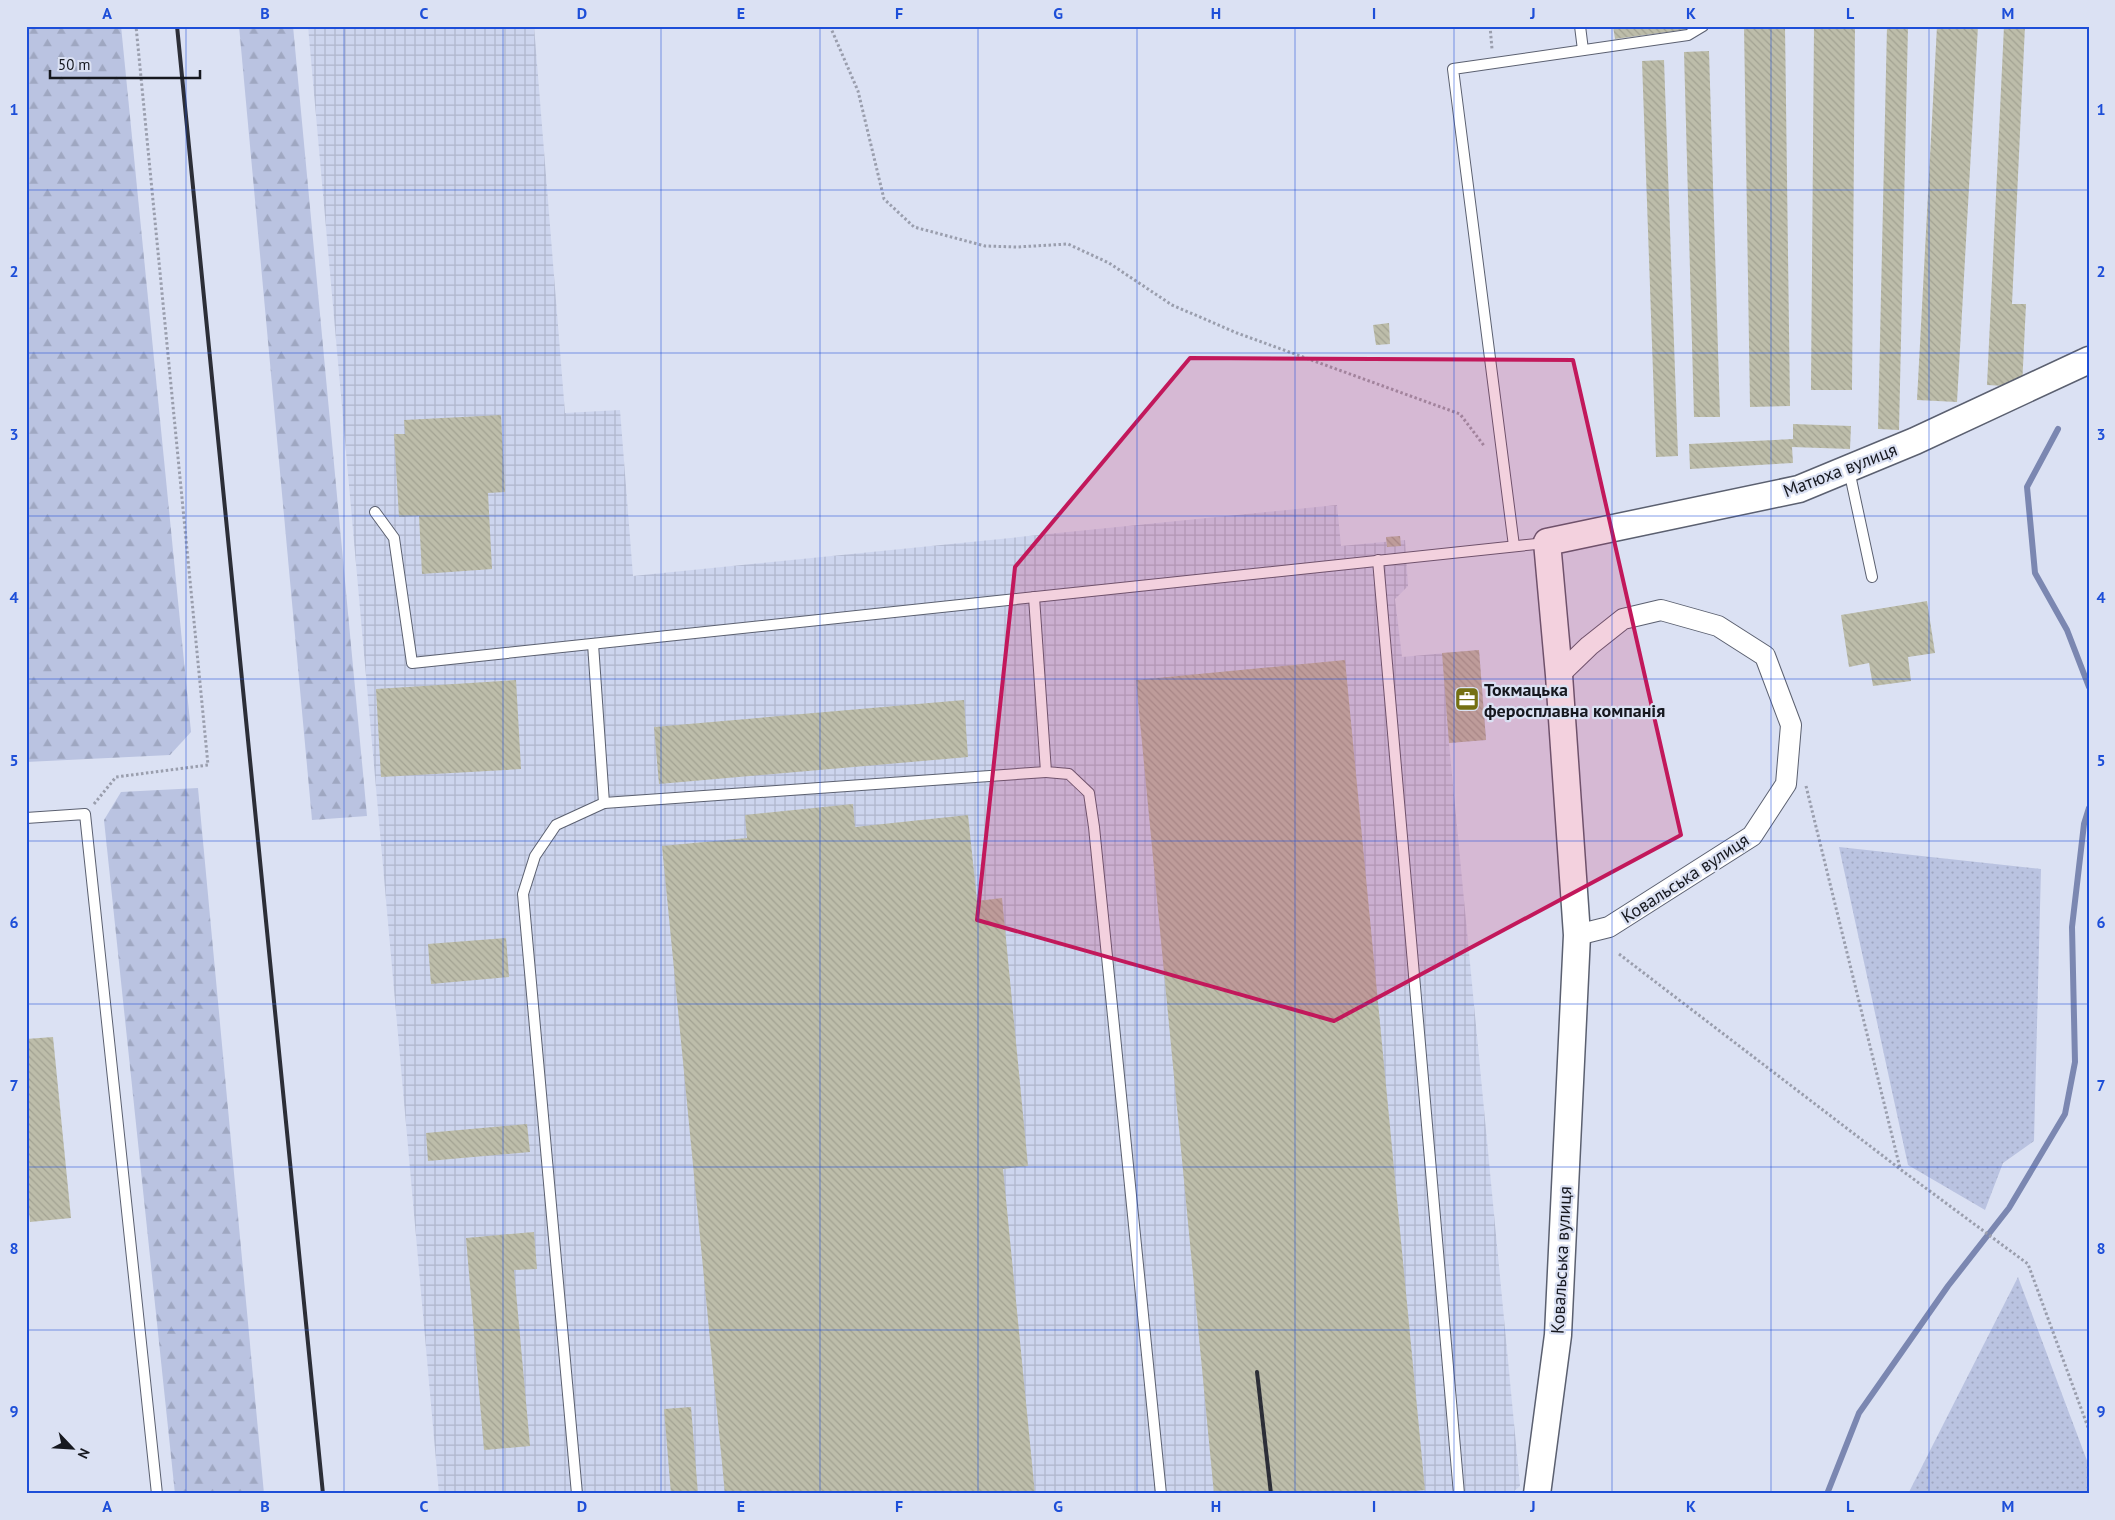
<svg xmlns="http://www.w3.org/2000/svg" width="2115" height="1520" font-family="'PT Sans',sans-serif">
  <defs>
    <pattern id="industrial-grid" width="8" height="8" patternUnits="userSpaceOnUse" patternTransform="scale(1.25)"><rect width="8" height="8" fill="#cdd5ee"/><path d="M0 4h8M4 0v8" fill="none" stroke="#afb6cc"/></pattern>
    <pattern id="grass-dots" width="8" height="8" patternUnits="userSpaceOnUse" patternTransform="scale(1.25)"><rect width="8" height="8" fill="#bac3e1"/><path d="M2 2h.1M6 6h.1" fill="none" stroke="#9fa7c1" stroke-width="1.8" stroke-linecap="round"/></pattern>
    <pattern id="forest-firs" width="22" height="20" patternUnits="userSpaceOnUse" patternTransform="scale(1.25)"><rect width="22" height="20" fill="#bac3e1"/><path d="M5 1l3.5 6h-7zM16 11l3.5 6h-7z" fill="#9fa7c1"/></pattern>
    <pattern id="building-back-hatch" width="6" height="6" patternUnits="userSpaceOnUse" patternTransform="scale(1.25)"><rect width="6" height="6" fill="#bdbdaa"/><path d="M-1 5l2 2M0 0l6 6M5-1l2 2" fill="none" stroke="#a2a292"/></pattern>
  </defs>
  <rect width="100%" height="100%" fill="#dbe1f3"/>
  <path fill="url(#industrial-grid)" d="M308 26H534L565 413 620 410 633 576 1337 505 1341 546 1405 540 1408 586 1395 599 1402 657 1479 650 1486 740 1449 743 1520 1486 1511 1494H439Z"/>
  <g fill="url(#grass-dots)">
    <path d="M1839 847 2041 869 2034 1141 2003 1163 1985 1210 1908 1165Z"/>
    <path d="M2018 1277 2089 1466V1494H1908Z"/>
  </g>
  <g fill="url(#forest-firs)">
    <path d="M26 26H121L191 732 170 755 26 762Z"/>
    <path d="M239 26H293L367 816 312 820Z"/>
    <path d="M198 788 264 1494H175L104 820 121 792Z"/>
  </g>
  <g fill="none" stroke-linecap="round" stroke-linejoin="round">
    <g stroke="#7b87b1" stroke-width="6">
      <path d="M2058 429 2027 487 2035 573 2067 630 2089 687"/>
      <path d="M1827 1494 1859 1413 1948 1286 2009 1208 2065 1114 2075 1062 2072 927 2084 824 2089 808"/>
    </g>
  </g>
  <g fill="url(#building-back-hatch)">
    <path d="M1613 26H1689L1690 29 1615 39Z"/>
    <path d="M1744 26H1785L1790 406 1750 407Z"/>
    <path d="M1814 26H1855L1852 390H1811Z"/>
    <path d="M1887 26H1908L1899 430 1878 429Z"/>
    <path d="M1937 26H1978L1957 402 1917 400Z"/>
    <path d="M2004 26H2025L2012 304H2026L2022 387 1987 385Z"/>
    <path d="M1709 51 1720 417H1694L1684 52Z"/>
    <path d="M1664 60 1678 456 1656 457 1642 61Z"/>
    <path d="M1389 323 1390 344 1376 345 1373 325Z"/>
    <path d="M501 415 505 492 488 493 492 569 422 574 419 516 399 517 394 434H405L404 420Z"/>
    <path d="M1793 424 1851 426 1850 449 1792 447 1793 463 1690 469 1689 444 1793 439Z"/>
    <path d="M1400 536 1401 546 1387 547 1386 537Z"/>
    <path d="M1927 601 1935 653 1908 657 1911 681 1873 686 1869 663 1849 667 1841 615Z"/>
    <path d="M1479 650 1486 740 1449 743 1442 653Z"/>
    <path d="M1345 660 1425 1490 1390 1494H1214L1136 680Z"/>
    <path d="M516 680 521 769 381 777 376 689Z"/>
    <path d="M964 700 968 757 659 784 654 727Z"/>
    <path d="M853 804 855 827 968 815 977 901 1002 898 1028 1166 1003 1169 1035 1494H725L662 846 747 838 745 815Z"/>
    <path d="M506 938 509 977 431 984 428 944Z"/>
    <path d="M53 1037 71 1218 30 1222 26 1183V1039Z"/>
    <path d="M527 1124 530 1152 428 1161 426 1133Z"/>
    <path d="M534 1232 537 1269 514 1270 530 1446 484 1450 466 1238Z"/>
    <path d="M691 1407 698 1494H671L664 1409Z"/>
  </g>
  <g fill="none" stroke-linecap="round" stroke-linejoin="round">
    <defs>
      <g id="service">
        <path d="M1580 26 1583 50"/>
        <path d="M1849 470 1872 577"/>
        <path d="M375 512 394 538 412 663 1546 543"/>
        <path d="M1514 546 1453 69 1688 35 1703 26"/>
        <path d="M1378 560 1459 1494"/>
        <path d="M1034 597 1046 772 1069 774 1089 793 1094 827 1161 1494"/>
        <path d="M604 803 1046 772"/>
        <path d="M26 818 85 814 157 1494"/>
        <path d="M577 1494 523 894 535 856 556 825 604 803 593 644"/>
      </g>
      <path id="minor" d="M1559 675 1589 646 1623 619 1661 610 1718 626 1765 656 1791 725 1786 784 1752 836 1609 927 1577 935"/>
      <path id="tertiary" d="M1537 1494 1558 1335 1577 935 1559 675 1547 542 1799 489 1915 441 2089 360"/>
    </defs>
    <use href="#service" stroke="#5b6070" stroke-width="12"/>
    <use href="#minor" stroke="#5b6070" stroke-width="22"/>
    <use href="#tertiary" stroke="#5b6070" stroke-width="29"/>
    <g stroke="#9a9ead" stroke-width="3" stroke-dasharray="2.5 2.5" stroke-linecap="butt">
      <path d="M830 26 858 91 884 199 914 227 985 246 1017 247 1068 244 1109 263 1172 305 1237 333 1460 414 1485 447"/>
      <path d="M1490 26 1492 49"/>
      <path d="M1806 786 1900 1168"/>
      <path d="M94 804 116 777 208 765 136 26"/>
      <path d="M1619 954 1900 1169 2028 1264 2089 1430"/>
    </g>
    <use href="#service" stroke="#fff" stroke-width="10"/>
    <use href="#minor" stroke="#fff" stroke-width="20"/>
    <use href="#tertiary" stroke="#fff" stroke-width="26"/>
    <g stroke="#2c2e37" stroke-width="4">
      <path d="M177 26 323 1494"/>
      <path d="M1257 1372 1271 1494"/>
    </g>
  </g>
  <path fill="#c2185b" fill-opacity="0.2" stroke="#c2185b" stroke-width="4" stroke-linejoin="round" d="M1190 358 1573 360 1681 835 1334 1021 977 920 1015 567Z"/>
  <path fill="none" stroke="#1d4ed8" stroke-width="1" stroke-opacity="0.55" d="M186 26V1494M344 26V1494M503 26V1494M661 26V1494M820 26V1494M978 26V1494M1137 26V1494M1295 26V1494M1454 26V1494M1612 26V1494M1771 26V1494M1929 26V1494M26 190H2089M26 353H2089M26 516H2089M26 679H2089M26 841H2089M26 1004H2089M26 1167H2089M26 1330H2089"/>
  <defs>
    <symbol id="office-square" viewBox="-11 -11 22 22"><rect x="-9" y="-9" width="18" height="18" rx="4" fill="#757012" stroke="#dbe1f3"/><path d="M-6-3h4V-5.5h4V-3h4V5H-6ZM-1-4.5V-3h2v-1.5ZM-6 0V1H6V0Z" fill="#fff"/></symbol>
  </defs>
  <g fill-rule="evenodd">
    <use href="#office-square" x="1453" y="685" width="28" height="28"/>
  </g>
  <g text-anchor="middle" dominant-baseline="central" stroke-width="4.5" stroke-linejoin="round" paint-order="stroke">
    <g font-size="18" fill="#16181f" stroke="#dbe1f3">
      <text transform="translate(1840 470) rotate(-21)">Матюха вулиця</text>
      <text transform="translate(1685 878) rotate(-33)">Ковальська вулиця</text>
      <text transform="translate(1561 1260) rotate(-87)">Ковальська вулиця</text>
    </g>
    <g font-size="18" font-weight="bold" fill="#16181f" stroke="#dbe1f3" text-anchor="start">
      <text x="1484" y="689">Токмацька<tspan x="1484" dy="21">феросплавна компанія</tspan></text>
    </g>
  </g>
  <rect width="2115" height="1520" fill="none" stroke="#dbe1f3" stroke-width="55"/>
  <g transform="translate(72 1448) rotate(115)" stroke="#dbe1f3" stroke-width="4" paint-order="stroke">
  <path d="M0-4L9 19L0 12L-9 19Z" fill="#16181f"/>
  <text y="-8" font-size="14" font-weight="bold" text-anchor="middle" fill="#16181f">N</text>
  </g>
  <path d="M50 70v8h150v-8" fill="none" stroke="#16181f" stroke-width="2.5"/>
  <text x="58" y="70" font-size="15" fill="#16181f" stroke="#dbe1f3" stroke-width="4" paint-order="stroke">50 m</text>
  <rect x="28" y="28" width="2060" height="1464" fill="none" stroke="#1d4ed8" stroke-width="2"/>
  <g font-size="16" text-anchor="middle" font-weight="bold" fill="#1d4ed8">
    <text x="107" y="19">A</text>
    <text x="265" y="19">B</text>
    <text x="424" y="19">C</text>
    <text x="582" y="19">D</text>
    <text x="741" y="19">E</text>
    <text x="899" y="19">F</text>
    <text x="1058" y="19">G</text>
    <text x="1216" y="19">H</text>
    <text x="1374" y="19">I</text>
    <text x="1533" y="19">J</text>
    <text x="1691" y="19">K</text>
    <text x="1850" y="19">L</text>
    <text x="2008" y="19">M</text>
    <text x="14" y="115">1</text>
    <text x="2101" y="115">1</text>
    <text x="14" y="277">2</text>
    <text x="2101" y="277">2</text>
    <text x="14" y="440">3</text>
    <text x="2101" y="440">3</text>
    <text x="14" y="603">4</text>
    <text x="2101" y="603">4</text>
    <text x="14" y="766">5</text>
    <text x="2101" y="766">5</text>
    <text x="14" y="928">6</text>
    <text x="2101" y="928">6</text>
    <text x="14" y="1091">7</text>
    <text x="2101" y="1091">7</text>
    <text x="14" y="1254">8</text>
    <text x="2101" y="1254">8</text>
    <text x="14" y="1417">9</text>
    <text x="2101" y="1417">9</text>
    <text x="107" y="1512">A</text>
    <text x="265" y="1512">B</text>
    <text x="424" y="1512">C</text>
    <text x="582" y="1512">D</text>
    <text x="741" y="1512">E</text>
    <text x="899" y="1512">F</text>
    <text x="1058" y="1512">G</text>
    <text x="1216" y="1512">H</text>
    <text x="1374" y="1512">I</text>
    <text x="1533" y="1512">J</text>
    <text x="1691" y="1512">K</text>
    <text x="1850" y="1512">L</text>
    <text x="2008" y="1512">M</text>
  </g>
</svg>
